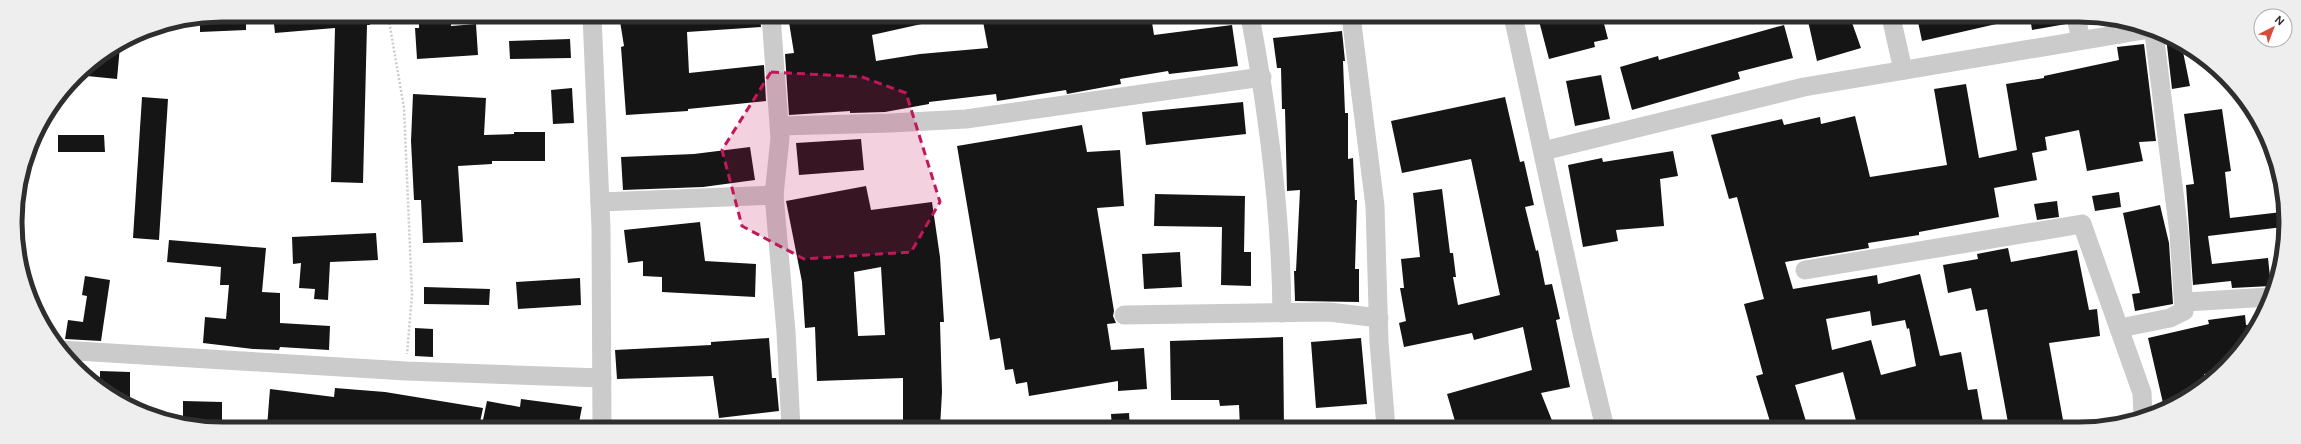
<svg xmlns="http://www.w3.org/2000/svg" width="2301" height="444" font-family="'DM Sans',sans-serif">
  <rect width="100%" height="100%" fill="#fff"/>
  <g fill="#151515" fill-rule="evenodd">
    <path d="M222 15H246V30L200 32V19Z"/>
    <path d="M273 15H369L370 25H367L363 183 331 182 335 28 275 33Z"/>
    <path d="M419 15H451V26L476 24 478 55 417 59 415 28H419Z"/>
    <path d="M619 15 760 16 761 27 687 32 689 73 764 65 766 101 688 109V111L626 115 621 47 624 46Z"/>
    <path d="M788 16H935V21L872 35 876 61 920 54 988 48 982 16H1008L1009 22 1045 16H1151L1154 35 1232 25 1238 66 1169 74 1168 71 1120 79 1121 84 1067 94 1066 90 997 101 996 94 929 102V104L885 112 850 113V111L789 115 785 54 794 53Z"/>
    <path d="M1560 16H1602L1608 39 1594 42 1595 47 1549 59 1539 21Z"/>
    <path d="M1830 16 1850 17 1861 48 1817 61 1808 21Z"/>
    <path d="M1917 17H2005V22L1922 41Z"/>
    <path d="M2030 17H2065L2066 24 2032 30Z"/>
    <path d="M1784 25 1793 58 1738 72 1740 79 1632 110 1620 67 1658 56 1659 60Z"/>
    <path d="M1342 31 1345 61H1343L1345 113H1348V159L1353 158 1355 200H1357L1355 269H1359V302L1295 301 1294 271H1296L1300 190 1287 191 1285 109H1282L1281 68H1277L1273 38Z"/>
    <path d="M2166 37 2181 42 2190 86 2172 89Z"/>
    <path d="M570 39 571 58 510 59 509 41Z"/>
    <path d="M2144 44 2156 141 2139 142 2143 161 2087 171 2079 130 2045 137 2047 150 2032 153 2037 180 1994 188 1999 217 1919 232V235L1868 243 1869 248 1785 262 1793 289 1877 275 1878 284 1920 274 1940 356 1961 352 1968 390 1977 389 1984 428H1858L1843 372 1795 385 1808 428H1772L1756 376 1763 374 1744 304 1764 299 1737 197 1729 199 1711 135 1782 119 1784 125 1820 117 1821 124 1855 116 1870 177 1947 165 1934 89 1966 84 1979 158 2017 150 2006 84 2044 78V76L2119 60 2117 47ZM1870 311 1872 326 1905 320 1907 329 1909 328 1916 366 1881 375 1871 340 1832 350 1826 319Z"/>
    <path d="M120 46 117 79 77 75 91 65Z"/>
    <path d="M1601 75 1610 119 1575 126 1566 81Z"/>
    <path d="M572 88 574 123 553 124 551 90Z"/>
    <path d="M413 94 486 98 484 135 514 134V132H545V161H492V164L458 166 463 242 423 243 421 200H414L411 141Z"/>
    <path d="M142 97 168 99 159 240 133 238Z"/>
    <path d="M1505 97 1520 162 1524 161 1534 205 1525 207 1536 251 1538 250 1545 285 1552 284 1560 319 1556 320 1570 387 1541 393 1555 428H1457L1447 394 1532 370 1523 327 1474 340 1472 333 1404 347 1399 323 1406 321 1400 288H1404L1401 259 1420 257 1413 193 1442 189 1450 253H1453L1456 277H1453L1458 305 1500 295 1471 159 1402 173 1391 121Z"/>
    <path d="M1243 102 1246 134 1146 145 1142 112Z"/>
    <path d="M2222 109 2231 171 2225 172 2230 218 2282 212 2283 227 2208 236 2212 264 2268 258 2271 286 2232 288 2231 281 2193 285 2186 185 2194 184 2184 114Z"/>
    <path d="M1082 125 1087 152 1120 150 1124 206 1097 208 1114 311 1113 316 1116 323 1107 324 1111 350 1144 348 1147 389 1118 391V381L1029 396 1027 382 1016 384 1013 369 1005 370 1000 338 990 340 957 146Z"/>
    <path d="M58 135H104L105 152H58Z"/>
    <path d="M861 139 864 170 799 175 796 143Z"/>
    <path d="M750 147 755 180 703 187 623 190 621 157 694 154Z"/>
    <path d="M1673 151 1678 176 1660 179 1664 226 1616 230 1618 241 1583 247 1568 165 1602 158 1603 162Z"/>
    <path d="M866 186 871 210 932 202 940 257 944 322H940L942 392 940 428H903V378L817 381 815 327 805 328 802 282 786 201ZM881 267 885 335 858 336 854 272Z"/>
    <path d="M2119 192 2121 207 2095 211 2092 196Z"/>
    <path d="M1155 194 1245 196 1244 252H1251V286L1221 285 1222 227 1154 226Z"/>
    <path d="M2057 201 2059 217 2037 220 2034 204Z"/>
    <path d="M2160 205 2169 243 2173 304 2135 311 2132 294 2140 293 2123 213Z"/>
    <path d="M700 222 705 261 756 264 755 297 662 292V277L643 276V261L628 263 624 230Z"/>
    <path d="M376 233 378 260 330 262 328 300 314 299 315 289 299 288 301 263 293 264 292 237Z"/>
    <path d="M169 240 266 248 262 292 280 293V323L330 326 329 350 280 347 279 350 253 349 203 343 205 317 226 319 229 285H220L221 267 167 262Z"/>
    <path d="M2008 248 2011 262 2077 250 2089 310 2097 309 2100 336 2049 343 2063 420 2009 428 1987 309 1976 311 1971 288 1948 293 1943 265 1978 259 1977 254Z"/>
    <path d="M1180 252 1182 287 1144 289 1142 254Z"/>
    <path d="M85 276 110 280 101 341 65 339 68 320 83 322 87 296 82 295Z"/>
    <path d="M580 278 581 305 518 309 516 282Z"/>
    <path d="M424 287 490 289 489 305 424 304Z"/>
    <path d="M2245 315 2246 325 2257 324 2225 369 2220 372 2204 374 2205 382 2179 400 2163 403 2148 338 2209 324 2208 320Z"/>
    <path d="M415 328 433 329V357L415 356Z"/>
    <path d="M1283 337 1284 428H1240L1239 405 1220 406 1219 400H1171L1170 341Z"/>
    <path d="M769 338 772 378H776L779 411 719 418 713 376 617 379 615 350 711 345V342Z"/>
    <path d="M1361 338 1367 404 1316 408 1311 342Z"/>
    <path d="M100 371 130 372V407L100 384Z"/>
    <path d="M335 388 385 392 483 408 479 427H422L369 420 368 427H267L270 389 334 397Z"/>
    <path d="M521 399 582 407 578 428 517 427 483 420 487 401 520 407Z"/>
    <path d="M183 401 222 402V427H195L183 423Z"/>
    <path d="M1129 413 1130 428H1112L1111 414Z"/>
  </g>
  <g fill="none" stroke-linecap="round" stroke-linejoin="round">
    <path stroke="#cbcbcb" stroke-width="2.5" stroke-dasharray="2 2" stroke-linecap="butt" d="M388 15 404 108 412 295 407 354"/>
    <g stroke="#cbcbcb" stroke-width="19">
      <path d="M592 15 601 228 602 428"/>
      <path d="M771 16 780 138 774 195"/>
      <path d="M1250 16C1268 112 1281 215 1282 313"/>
      <path d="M1351 16 1375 206 1379 342 1386 428"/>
      <path d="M1513 16 1583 337 1605 428"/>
      <path d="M1891 17 1903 70"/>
      <path d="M2076 17 2081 40"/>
      <path d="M780 126 890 123 966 119 1262 77"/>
      <path d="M1543 151 1804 87 2144 30"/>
      <path d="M600 202 774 195 786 332 791 428"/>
      <path d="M1805 270 2082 224 2142 393 2143 417"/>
      <path d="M2185 302 2270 297"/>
      <path d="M1124 315 1329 312 1379 318"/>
      <path d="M2120 328 2170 318 2184 311 2179 233 2154 33"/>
      <path d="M61 350 406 371 602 378"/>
    </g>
  </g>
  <path fill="#c2185b" fill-opacity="0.2" stroke="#c2185b" stroke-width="3" stroke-dasharray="8 5" stroke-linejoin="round" d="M771 72 862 77 906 93 940 202 911 252 804 259 742 226 722 150Z"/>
  <path d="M0 0H2301V444H0ZM222 22H2079A200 200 0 0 1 2279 222V222A200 200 0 0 1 2079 422H222A200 200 0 0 1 22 222V222A200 200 0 0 1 222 22Z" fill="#eee" fill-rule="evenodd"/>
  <path fill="none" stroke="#2e2e2e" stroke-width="5" d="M222 22H2079A200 200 0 0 1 2279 222V222A200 200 0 0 1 2079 422H222A200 200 0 0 1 22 222V222A200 200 0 0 1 222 22Z"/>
  <g transform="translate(2273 28) rotate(42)"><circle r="19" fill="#ffffff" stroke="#ababab"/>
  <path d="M0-3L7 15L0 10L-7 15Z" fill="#d94a3b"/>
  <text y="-6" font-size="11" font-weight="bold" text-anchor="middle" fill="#2e2e2e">N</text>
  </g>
</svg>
